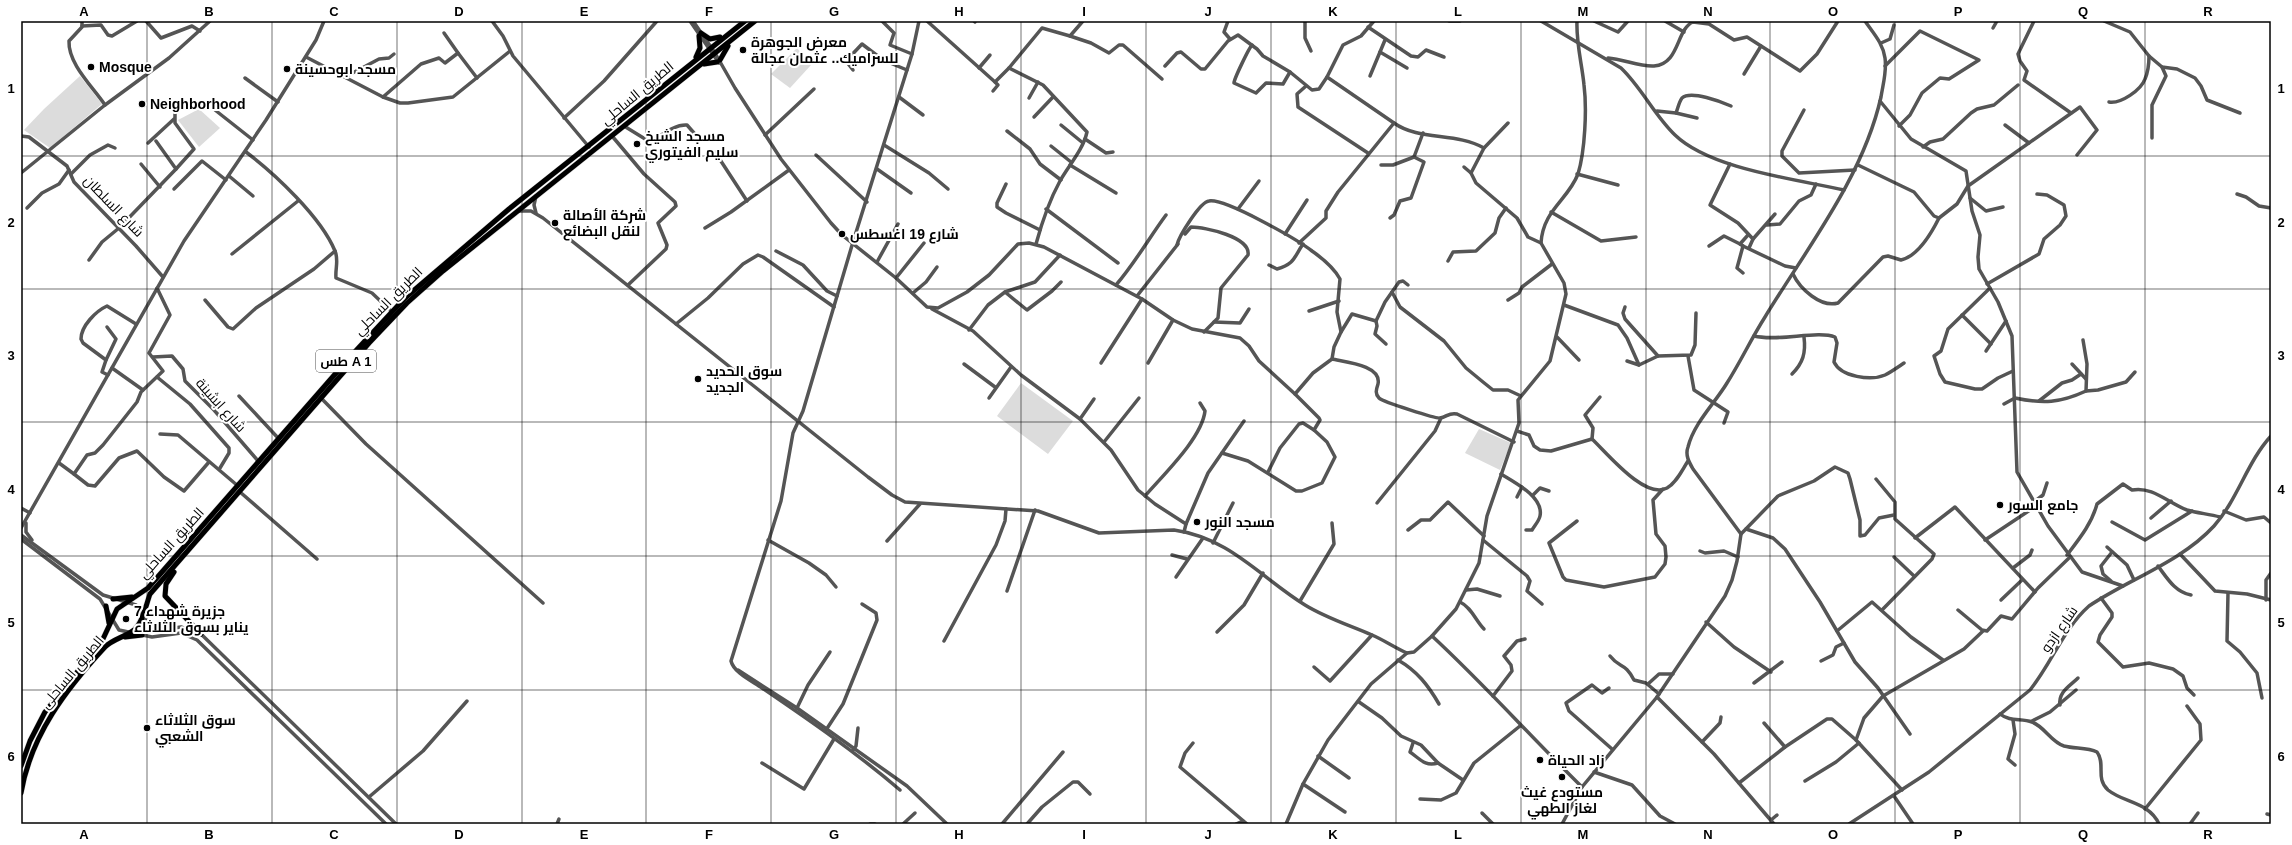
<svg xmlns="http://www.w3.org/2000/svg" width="2292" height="845" font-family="Arial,Cairo,sans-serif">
  <rect width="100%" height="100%" fill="#fff"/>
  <g fill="#dcdcdc">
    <path d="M797 48 811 65 790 88 771 74Z"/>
    <path d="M80 76 102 104 50 148 24 130 44 109Z"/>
    <path d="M199 109 220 128 199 147 178 120Z"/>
    <path d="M1021 383 1073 421 1048 454 997 416Z"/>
    <path d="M1479 429 1511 443 1500 470 1465 453Z"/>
  </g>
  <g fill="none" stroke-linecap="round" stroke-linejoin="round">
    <defs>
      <g id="highway">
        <path d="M701 33 710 39 720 37"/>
        <path d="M696 57 700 48 699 36"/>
        <path d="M720 60 728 46"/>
        <path d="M704 64 717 62"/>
        <path d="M174 572 166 584 165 596 201 634"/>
        <path d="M113 599 132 597"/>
        <path d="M106 606 109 623"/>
        <path d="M125 637 142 635"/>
        <path d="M21 766 30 741 45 712 102 641 117 609 148 588 351 356 405 298 509 209 745 21"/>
        <path d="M21 793C31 735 66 689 105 647 113 639 125 637 134 630 143 622 146 605 150 594L369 343 407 303 443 271 755 21"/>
      </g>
    </defs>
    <use href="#highway" stroke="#dbdbdb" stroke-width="6"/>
    <g stroke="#555" stroke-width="3.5">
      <path d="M82 21V27L69 41C68 64 93 87 105 105"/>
      <path d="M146 21 161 38 192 26 200 31"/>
      <path d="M492 21 503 36 513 56 589 147"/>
      <path d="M690 21 719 63"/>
      <path d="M693 21 715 53 735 88 781 159 831 223 842 235 896 278 927 307 938 308 967 292 989 275 1018 244 1029 243 1044 247 1142 299 1173 320 1192 329 1240 338 1249 346 1259 361 1295 394 1313 373 1332 359C1345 362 1382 365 1378 384 1376 390 1375 394 1379 398 1383 402 1437 419 1440 418 1447 417 1449 412 1457 414L1514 442"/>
      <path d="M882 21 894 33 890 45 912 54"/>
      <path d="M927 21 995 82 1009 68 1042 28 1070 36 1083 21"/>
      <path d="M974 21 975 22"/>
      <path d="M1228 21 1224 32 1230 39"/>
      <path d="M1305 21V38L1311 51"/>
      <path d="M1449 21H1460"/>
      <path d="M1541 21 1621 68C1642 88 1654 115 1675 135 1710 169 1795 179 1844 190"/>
      <path d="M1594 21 1618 32 1628 21"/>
      <path d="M1665 21 1684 32"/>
      <path d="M2034 21 2018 54 2020 61 2027 71 2024 80 2071 113"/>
      <path d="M2104 21 2130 32 2149 56 2162 67 2177 69 2195 78 2201 86 2207 100 2240 113"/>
      <path d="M82 26 101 25 108 35 112 36 137 21"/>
      <path d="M1368 27 1411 56 1418 57 1426 50 1444 57"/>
      <path d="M1993 28 1997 21"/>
      <path d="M444 33 458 53"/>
      <path d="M1070 36 1091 43 1109 53 1119 45H1123L1162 79"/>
      <path d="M1881 43 1890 39 1894 25"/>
      <path d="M1252 45C1249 48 1234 79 1234 83L1256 93 1266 83 1283 84 1290 72"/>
      <path d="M1380 52 1407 68"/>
      <path d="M306 57 383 97 400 103H408L453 97 510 51"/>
      <path d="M1608 58C1623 59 1640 67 1654 66 1680 64 1676 29 1693 22L1709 24 1734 40 1747 37 1800 71 1817 54 1838 21"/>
      <path d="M1165 66 1177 53 1181 52 1201 69H1205L1228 41 1238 35 1257 49 1263 56 1290 72 1312 90 1319 89 1327 77"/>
      <path d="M1885 66 1920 31 1979 60 1949 79 1940 78 1922 93 1910 115 1899 126"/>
      <path d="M979 68 990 55"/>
      <path d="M1009 68 1043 85 1087 132C1083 150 1069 165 1060 181 1049 201 1042 222 1036 244"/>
      <path d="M853 70 846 61 862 44 883 60 907 70"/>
      <path d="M1744 74 1761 46"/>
      <path d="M1370 76 1385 40"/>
      <path d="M345 77 379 59 389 58 394 54"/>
      <path d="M245 78 278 102"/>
      <path d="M1306 86 1297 94 1298 107 1368 153"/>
      <path d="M993 91 998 85 995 82"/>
      <path d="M383 97 421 64 439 58 445 63 458 53 477 78"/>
      <path d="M899 97 923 115"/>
      <path d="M1029 98 1038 82"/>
      <path d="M1880 101 1911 139 1966 171 1972 211 1980 235 1978 257 1979 269 1998 302 2012 336 2017 472 2048 526 2082 572 2123 586"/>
      <path d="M2109 102C2121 104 2141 90 2145 79 2148 72 2149 64 2149 56"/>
      <path d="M215 110 253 140"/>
      <path d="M1804 110 1782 151V156L1799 173 1855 170"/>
      <path d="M175 111V123L194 149 176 169"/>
      <path d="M1657 111 1676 113 1697 118"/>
      <path d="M1676 113C1678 108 1679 102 1682 98 1691 90 1722 102 1731 106"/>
      <path d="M1034 117 1053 97"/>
      <path d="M564 118 604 81 657 21"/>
      <path d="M1394 123C1419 141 1456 132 1484 148"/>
      <path d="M1508 123 1484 148 1471 173 1476 183 1517 218 1528 237 1541 243"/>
      <path d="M1061 125 1083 143"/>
      <path d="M2005 125 2029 143"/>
      <path d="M624 126 650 142C661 136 674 124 687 125L694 133"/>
      <path d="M1007 131 1030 149 1040 164 1061 180"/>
      <path d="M765 135 814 89"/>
      <path d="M21 136 29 137 67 166 74 182 136 246 163 277"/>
      <path d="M612 136 644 174 675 202 676 206 658 223 667 245 666 249 628 285"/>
      <path d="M2152 138V105L2166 76 2162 67"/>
      <path d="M1085 139 1106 153 1113 152"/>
      <path d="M148 143 174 119"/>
      <path d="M884 145 929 173 948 189"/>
      <path d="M1051 146 1071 162"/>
      <path d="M1923 147 1930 142 1943 139 1971 113 1977 109 1994 105 2018 85"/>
      <path d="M246 152C275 174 321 217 335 251 339 260 335 269 336 278L372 293 392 312"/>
      <path d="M715 152 747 201"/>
      <path d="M816 155 867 202"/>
      <path d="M1414 157 1423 133"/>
      <path d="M141 164 160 187"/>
      <path d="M1730 164 1710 205 1738 223 1753 239 1749 248"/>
      <path d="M1070 165 1116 193"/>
      <path d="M1381 165H1393L1414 157 1424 162 1411 198 1400 201 1394 215 1390 218"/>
      <path d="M1858 165 1914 192 1934 216 1939 218 1957 204 1968 186 2080 107 2097 130 2077 155"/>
      <path d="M1464 167 1471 173"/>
      <path d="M877 169 911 193"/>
      <path d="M21 173 105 105 169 58 210 21"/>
      <path d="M71 174 90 155 108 145 115 148"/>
      <path d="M1577 174 1618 185"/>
      <path d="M229 176 253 196"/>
      <path d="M1006 184 997 203V207L1006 213 1040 230"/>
      <path d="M174 189 202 161 226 180"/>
      <path d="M2237 194 2246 197 2259 206 2271 208"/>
      <path d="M536 196 534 205 536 213"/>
      <path d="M1970 198 1986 211 2003 207"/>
      <path d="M27 208 42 193 59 184 69 170"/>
      <path d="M1046 209 1118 263"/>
      <path d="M1238 209 1259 181"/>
      <path d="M518 211H531L543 218 868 477 892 495 905 502 1038 511 1099 533 1174 530C1230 538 1260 577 1305 605 1326 618 1349 625 1372 635 1384 640 1395 648 1407 653L1414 652 1432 636C1484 684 1531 737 1582 787"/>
      <path d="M1551 212 1601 241 1636 237"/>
      <path d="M1767 225 1780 224 1799 201 1811 195 1816 184"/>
      <path d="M705 228 731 212 789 170"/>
      <path d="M1185 234 1191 227C1205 227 1251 237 1248 255L1221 288 1218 318 1204 332"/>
      <path d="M1285 234 1307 200"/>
      <path d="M1748 235 1740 244 1743 246 1785 266 1796 268"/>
      <path d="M1753 239 1775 214"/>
      <path d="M1299 243 1326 218V211L1338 192 1394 123 1327 77 1343 45 1361 36 1374 21"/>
      <path d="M1177 245C1179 236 1200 202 1209 201 1225 198 1298 240 1312 251 1322 258 1334 268 1340 279L1337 312 1341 332 1334 347 1332 359"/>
      <path d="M1709 246 1724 236 1740 244"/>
      <path d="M1743 246 1737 268 1743 273"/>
      <path d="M776 251 803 265 827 291 837 296"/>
      <path d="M232 254 298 201"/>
      <path d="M89 260 102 242 119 228 176 169 156 141"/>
      <path d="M1448 261 1453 252 1476 251 1495 233 1499 218 1506 208"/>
      <path d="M877 262 898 224"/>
      <path d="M1269 265 1277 269C1295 264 1294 257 1303 244"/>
      <path d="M1793 274C1800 289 1821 308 1838 303L1883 257 1888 256 1901 260C1918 256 1932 232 1939 218"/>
      <path d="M896 278 924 243"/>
      <path d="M1987 284 2039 254 2044 239 2060 225 2066 216 2064 205 2047 195 2037 194"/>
      <path d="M1116 285C1135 263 1149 238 1166 215"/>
      <path d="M1990 288 1948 329 1941 351 1934 356 1940 374 1945 382 1975 389H1982L1998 378 2013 371"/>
      <path d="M1005 292 1027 310 1052 291 1061 282"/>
      <path d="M1392 292 1400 307 1444 341 1466 368 1483 382 1493 390H1508L1521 396"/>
      <path d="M913 293 926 282 937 267"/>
      <path d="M1137 296 1178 244"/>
      <path d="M205 300 228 327 233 329 256 308 314 269 335 251"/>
      <path d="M1508 300 1519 293 1522 287 1552 264"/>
      <path d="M1564 305 1618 325 1627 338 1639 365"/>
      <path d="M1625 307 1623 313 1625 319 1658 356"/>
      <path d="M932 309 973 331 1021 375 1080 419 1111 450 1138 490 1155 504 1186 524 1184 532"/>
      <path d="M1309 311 1339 301"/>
      <path d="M1962 315 1991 344"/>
      <path d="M1376 321 1377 326 1375 334 1386 344"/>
      <path d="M1214 322 1240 323 1249 309"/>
      <path d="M676 324 708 298 743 264 758 255 763 257 834 307"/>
      <path d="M969 330 988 305 1005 292 1035 282 1060 255"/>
      <path d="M1341 332 1352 314 1376 321 1385 302 1399 282 1403 281 1408 285"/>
      <path d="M1754 336C1778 342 1818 330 1835 337L1837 343 1834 362C1841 377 1871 381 1885 375 1891 372 1898 367 1904 363"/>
      <path d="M1557 337 1579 360"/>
      <path d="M1986 351 2006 321"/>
      <path d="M1688 356 1694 390 1728 412 1724 423"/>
      <path d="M153 357 172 356 183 369 185 381 214 410 259 462"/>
      <path d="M106 360 116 339 107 327"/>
      <path d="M1627 361 1639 365 1658 356 1691 355 1695 345 1696 313"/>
      <path d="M1101 363 1142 299"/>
      <path d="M1148 363 1173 320"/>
      <path d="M964 364 995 387"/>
      <path d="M2072 364 2086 379"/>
      <path d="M112 368 143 390"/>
      <path d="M1792 374C1803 363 1806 353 1804 337"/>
      <path d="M108 375 102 372 106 360 83 343 81 339C81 326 96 311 107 306L136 324"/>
      <path d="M157 377 190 404 229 448V453L220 468"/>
      <path d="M2086 391 2098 390 2126 382 2135 372"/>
      <path d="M239 396 279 439"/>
      <path d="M989 398 1011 367"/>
      <path d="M322 399 366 444 543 603"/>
      <path d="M2039 401 2062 383 2072 380 2081 374"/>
      <path d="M2004 404 2015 398C2043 404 2060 403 2086 391L2087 364 2083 340"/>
      <path d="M1080 419 1094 399"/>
      <path d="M1517 431 1529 435 1534 446 1540 450 1551 451 1592 439C1607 453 1645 500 1667 488 1677 482 1682 470 1688 461"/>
      <path d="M160 434 178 435 238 486"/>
      <path d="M1592 439 1593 428 1585 415 1600 397"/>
      <path d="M1104 442 1139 398"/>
      <path d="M1222 453 1248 461 1296 491H1302L1322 483 1335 457 1327 442 1314 430 1320 420 1319 418 1295 394"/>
      <path d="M59 463 74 474 87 455 95 453 103 445 137 402 141 392 163 371 149 353 170 315 157 288"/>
      <path d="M1268 472 1280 448 1299 424 1303 423 1314 430"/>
      <path d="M74 474 88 485 95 486 119 458 137 451 164 477 184 491 209 462"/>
      <path d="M1501 474C1514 482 1544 497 1540 516 1539 521 1535 525 1532 530H1526"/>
      <path d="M1876 479 1895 502V519L1934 554 1932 559 1882 610"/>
      <path d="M240 492 317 559"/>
      <path d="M1533 495 1540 488 1549 491"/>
      <path d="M1145 496C1163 475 1202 438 1205 411L1200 403"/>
      <path d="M1517 497 1522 487"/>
      <path d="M2034 502 2043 495 2047 483"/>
      <path d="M1377 503 1435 431 1441 418"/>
      <path d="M21 508 30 513"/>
      <path d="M2224 511 2246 520 2264 517 2271 523"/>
      <path d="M2151 518 2171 501"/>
      <path d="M1577 521 1549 543 1563 577 1566 580 1604 587 1655 577 1665 564 1666 557 1665 546 1656 534 1653 500 1663 489"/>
      <path d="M2112 522 2145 540 2192 511"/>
      <path d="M26 523V532L32 540"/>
      <path d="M1186 524 1208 473 1244 421"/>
      <path d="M21 528 184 241 266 120 316 40 324 21"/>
      <path d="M1746 529 1773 538 1785 549 1820 602 1855 662 1878 688 1910 734"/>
      <path d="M1408 530 1421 520H1430L1448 502 1484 536"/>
      <path d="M1741 534 1778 496 1814 481 1835 467 1848 473 1850 479 1860 520V536L1865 535 1879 518 1894 515"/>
      <path d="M21 535 103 595 136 605 152 631 181 627 201 634 396 824"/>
      <path d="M1915 538 1955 507 2035 592"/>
      <path d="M21 539 100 599 119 630 152 637 181 633 197 640 386 824"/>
      <path d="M768 540 809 563 826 575 836 587"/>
      <path d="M1483 540 1527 576 1530 581 1527 591 1542 604"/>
      <path d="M1985 540 2036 506"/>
      <path d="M887 541 920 504"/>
      <path d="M1213 543 1233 503"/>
      <path d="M2107 547 2127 565 2134 580"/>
      <path d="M1700 551 1705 553 1724 551 1738 557"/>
      <path d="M2180 554 2215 591 2247 594 2271 600"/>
      <path d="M1172 555 1187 559"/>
      <path d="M2067 555C2080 538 2092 523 2097 504L2123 484 2132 490C2153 486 2168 503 2187 510 2197 513 2209 514 2220 517"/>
      <path d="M1894 557 1914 576"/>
      <path d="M2158 566C2167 578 2175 592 2191 595"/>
      <path d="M2013 568 2030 555 2032 550"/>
      <path d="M1176 577 1203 538"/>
      <path d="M2111 581 2103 574 2101 566 2112 552"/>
      <path d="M1466 590 1477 589 1500 596"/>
      <path d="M1007 591 1035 510"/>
      <path d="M2228 593 2227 641 2240 652 2257 673 2262 698"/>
      <path d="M2101 598 2112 613V617L2100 635 2098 642 2123 667 2149 663 2173 669 2183 676 2187 688 2194 695"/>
      <path d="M2001 600 2022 580"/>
      <path d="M2266 600V580L2271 573"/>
      <path d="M1300 601 1334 544 1332 523"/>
      <path d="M1460 602C1471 607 1476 621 1484 629"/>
      <path d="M1958 610 1982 630 1987 631 2001 616 2012 619 2038 588 2069 558"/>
      <path d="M1706 622 1734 647 1771 672"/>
      <path d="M1837 631 1872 602 1911 637 1943 660"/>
      <path d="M1217 632 1244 605 1263 573"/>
      <path d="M1432 636 1456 609 1479 563 1487 516 1519 423 1518 400 1550 361 1566 294 1564 283 1541 243C1543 210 1568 200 1578 174 1585 151 1587 109 1584 85 1582 64 1576 43 1577 21"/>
      <path d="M944 641 996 545 1005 521 1006 509"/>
      <path d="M1610 656C1620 669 1625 662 1634 680L1646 683 1659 694"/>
      <path d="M1398 660C1417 671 1428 685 1439 704"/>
      <path d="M1821 661 1833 655 1836 647 1844 643"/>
      <path d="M1314 667 1330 681 1372 635"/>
      <path d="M738 670 797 708 907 786 947 824"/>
      <path d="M1754 683 1782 662"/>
      <path d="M1648 684 1659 674H1673"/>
      <path d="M1609 688 1602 693 1592 685 1566 703 1569 711 1612 749"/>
      <path d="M1493 696 1512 671 1511 665 1504 656 1517 641 1525 639"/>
      <path d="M1657 697 1714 754 1774 824"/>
      <path d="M1359 702 1382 718 1401 736 1421 745 1438 763 1463 780"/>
      <path d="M2060 705C2058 692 2070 686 2078 678"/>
      <path d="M797 708 808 685 830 652"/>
      <path d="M2000 714C2010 722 2021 718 2032 722 2045 727 2051 742 2064 746 2075 749 2087 747 2097 752 2106 764 2095 778 2108 790 2124 803 2149 802 2159 824"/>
      <path d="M2013 720 2015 734 2008 759 2015 765"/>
      <path d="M2032 721 2050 712 2076 690"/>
      <path d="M1764 723 1785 747"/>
      <path d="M826 730 843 704 877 620 876 613 862 604"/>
      <path d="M1702 742 1720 723 1721 717"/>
      <path d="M1193 743 1185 753 1180 767 1247 824"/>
      <path d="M1413 743 1410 752C1420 759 1425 767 1438 763"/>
      <path d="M853 750 856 746 858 728"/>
      <path d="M1318 756 1349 778"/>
      <path d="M762 763 804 789 834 739"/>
      <path d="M1594 772 1632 785 1660 816 1675 824"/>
      <path d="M1805 781 1836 762 1859 743"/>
      <path d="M1739 783 1785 747 1827 719H1832L1856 740"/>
      <path d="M1303 784 1345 812"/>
      <path d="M900 790C857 753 809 720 762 688 752 681 734 673 731 661L781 501 793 433 803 411 853 242 912 54 919 21"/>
      <path d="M1902 790 1856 740 1864 718 1883 696 1964 649 1983 631"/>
      <path d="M1894 796 1913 824"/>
      <path d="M369 797 423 751 467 701"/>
      <path d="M1420 799 1441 800 1456 793 1474 763 1520 726"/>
      <path d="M2145 809 2201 740 2200 724 2187 706"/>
      <path d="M1482 813 1493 824"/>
      <path d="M2267 814 2271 815"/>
      <path d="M1771 820 1777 815"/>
      <path d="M557 824 559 819"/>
      <path d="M870 824H875"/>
      <path d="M903 824 915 813"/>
      <path d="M1002 824 1063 752"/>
      <path d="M1027 824 1042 807 1073 782H1078L1090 794"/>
      <path d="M1236 824 1243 821"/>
      <path d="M1286 824 1303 784 1328 740 1371 684 1407 653"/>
      <path d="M1562 824 1582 787 1657 697 1725 596 1732 580 1737 561 1741 534 1693 469C1689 462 1685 455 1688 447 1694 423 1715 403 1727 383 1741 361 1751 339 1765 317 1807 248 1863 177 1881 97 1883 84 1887 71 1885 58 1883 43 1873 33 1865 21"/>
      <path d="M1849 824 1929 772 2030 690C2052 663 2063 629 2089 606 2129 579 2181 562 2214 526 2238 499 2247 462 2271 436"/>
      <path d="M2190 824 2198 813"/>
    </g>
    <use href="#highway" stroke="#000" stroke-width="5"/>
  </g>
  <path fill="none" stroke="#000" stroke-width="1" stroke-opacity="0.55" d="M147 21V824M272 21V824M397 21V824M522 21V824M646 21V824M771 21V824M896 21V824M1021 21V824M1146 21V824M1271 21V824M1396 21V824M1521 21V824M1646 21V824M1770 21V824M1895 21V824M2020 21V824M2145 21V824M21 156H2271M21 289H2271M21 422H2271M21 556H2271M21 690H2271"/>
  <g fill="#000" stroke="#fff" stroke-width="1.5">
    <circle cx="743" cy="50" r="4"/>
    <circle cx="91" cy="67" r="4"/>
    <circle cx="287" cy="69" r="4"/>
    <circle cx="142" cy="104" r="4"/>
    <circle cx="637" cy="144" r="4"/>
    <circle cx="555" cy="223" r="4"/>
    <circle cx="842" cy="234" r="4"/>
    <circle cx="698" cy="379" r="4"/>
    <circle cx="2000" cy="505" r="4"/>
    <circle cx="1197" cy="522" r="4"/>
    <circle cx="126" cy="619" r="4"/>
    <circle cx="147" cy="728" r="4"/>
    <circle cx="1540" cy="760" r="4"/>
    <circle cx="1562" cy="777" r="4"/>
  </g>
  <g text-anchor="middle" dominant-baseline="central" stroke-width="4" stroke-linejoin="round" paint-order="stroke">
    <rect fill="#fff" stroke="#4c4c4c" stroke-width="1" x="316" y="350" width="60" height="22" rx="3"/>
    <g font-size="13" font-weight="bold" fill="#000">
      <text x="346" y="361">طس A 1</text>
    </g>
    <g font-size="14" font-weight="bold" fill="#000" stroke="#fff" text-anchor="start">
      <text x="751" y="42">معرض الجوهرة<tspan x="751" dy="16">للسراميك.. عثمان عجالة</tspan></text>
      <text x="99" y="67">Mosque</text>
      <text x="295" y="69">مسجد ابوحسينة</text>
      <text x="150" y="104">Neighborhood</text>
      <text x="645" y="136">مسجد الشيخ<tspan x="645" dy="16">سليم الفيتوري</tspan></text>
      <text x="563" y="215">شركة الأصالة<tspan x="563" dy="16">لنقل البضائع</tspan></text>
      <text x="850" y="234">شارع 19 اغسطس</text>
      <text x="706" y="371">سوق الحديد<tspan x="706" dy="16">الجديد</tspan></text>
      <text x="2008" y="505">جامع السور</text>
      <text x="1205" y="522">مسجد النور</text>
      <text x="134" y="611">جزيرة شهداء 7<tspan x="134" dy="16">يناير بسوق الثلاثاء</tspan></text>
      <text x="155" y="720">سوق الثلاثاء<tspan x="155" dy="16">الشعبي</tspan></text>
      <text x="1548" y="760">زاد الحياة</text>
      <text x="1562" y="792" text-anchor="middle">مستودع غيث<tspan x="1562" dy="16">لغاز الطهي</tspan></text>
    </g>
    <g font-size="14" fill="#000" stroke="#fff">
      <text transform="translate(637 93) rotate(-40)">الطريق الساحلي</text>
      <text transform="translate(114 206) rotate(46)">شارع السلطان</text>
      <text transform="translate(388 301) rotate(-45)">الطريق الساحلي</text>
      <text transform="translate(221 405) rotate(48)">شارع ابشينة</text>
      <text transform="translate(171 543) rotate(-48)">الطريق الساحلي</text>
      <text transform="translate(2059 629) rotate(-55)">شارع ازدو</text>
      <text transform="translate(72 672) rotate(-50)">الطريق الساحلى</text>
    </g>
  </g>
  <rect width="2292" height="845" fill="none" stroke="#ffffff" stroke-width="44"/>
  <rect x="22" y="22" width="2248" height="801" fill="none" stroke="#000" stroke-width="1.5"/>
  <g font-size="13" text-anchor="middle" font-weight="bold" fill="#000">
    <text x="84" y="16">A</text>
    <text x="209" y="16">B</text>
    <text x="334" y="16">C</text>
    <text x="459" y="16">D</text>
    <text x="584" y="16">E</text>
    <text x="709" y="16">F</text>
    <text x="834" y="16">G</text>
    <text x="959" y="16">H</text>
    <text x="1084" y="16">I</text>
    <text x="1208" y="16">J</text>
    <text x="1333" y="16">K</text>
    <text x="1458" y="16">L</text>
    <text x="1583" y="16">M</text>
    <text x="1708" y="16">N</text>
    <text x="1833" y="16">O</text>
    <text x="1958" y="16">P</text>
    <text x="2083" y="16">Q</text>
    <text x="2208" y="16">R</text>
    <text x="11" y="93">1</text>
    <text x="2281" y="93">1</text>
    <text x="11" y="227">2</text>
    <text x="2281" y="227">2</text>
    <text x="11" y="360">3</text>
    <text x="2281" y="360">3</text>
    <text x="11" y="494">4</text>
    <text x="2281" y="494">4</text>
    <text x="11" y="627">5</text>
    <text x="2281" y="627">5</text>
    <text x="11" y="761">6</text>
    <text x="2281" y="761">6</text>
    <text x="84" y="839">A</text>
    <text x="209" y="839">B</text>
    <text x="334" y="839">C</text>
    <text x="459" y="839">D</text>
    <text x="584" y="839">E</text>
    <text x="709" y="839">F</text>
    <text x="834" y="839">G</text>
    <text x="959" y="839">H</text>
    <text x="1084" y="839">I</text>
    <text x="1208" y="839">J</text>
    <text x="1333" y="839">K</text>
    <text x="1458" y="839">L</text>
    <text x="1583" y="839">M</text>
    <text x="1708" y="839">N</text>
    <text x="1833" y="839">O</text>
    <text x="1958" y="839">P</text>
    <text x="2083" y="839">Q</text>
    <text x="2208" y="839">R</text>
  </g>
</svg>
